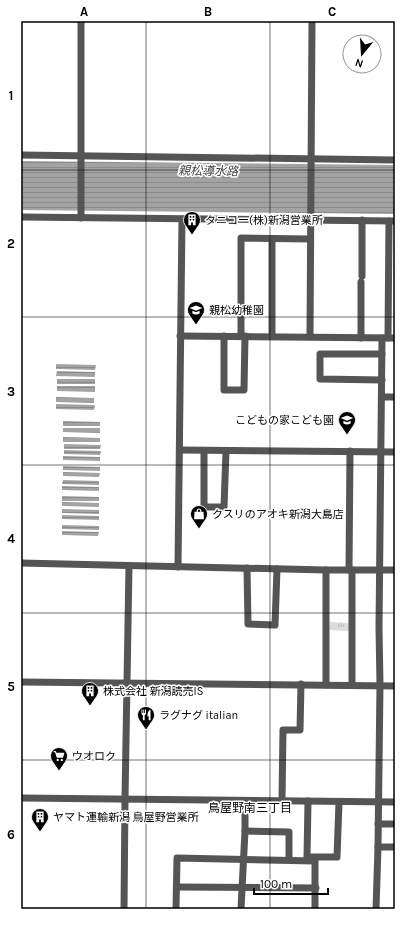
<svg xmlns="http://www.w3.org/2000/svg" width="416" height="930" font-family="Karla,'Noto Sans JP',sans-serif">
  <defs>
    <pattern id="grass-tufts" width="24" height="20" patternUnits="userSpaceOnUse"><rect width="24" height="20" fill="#dcdcdc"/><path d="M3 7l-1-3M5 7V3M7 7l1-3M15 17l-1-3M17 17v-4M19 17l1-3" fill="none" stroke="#bbb"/></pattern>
    <pattern id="water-rules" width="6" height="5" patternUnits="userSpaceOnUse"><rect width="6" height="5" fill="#a3a3a3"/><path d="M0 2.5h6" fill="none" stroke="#8b8b8b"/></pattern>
  </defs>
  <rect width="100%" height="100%" fill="#fff"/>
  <path fill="url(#grass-tufts)" d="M330 622 350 623 349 631 329 630Z"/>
  <g fill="url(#water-rules)">
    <path d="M21 161 395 165V214L21 210Z"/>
    <path d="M56 364 96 365 95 370 56 369Z"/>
    <path d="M57 371 95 372V377L56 376Z"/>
    <rect x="57" y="379" width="38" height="5"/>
    <path d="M57 386H95V392L57 391Z"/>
    <path d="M56 397 94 398V403L56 402Z"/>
    <path d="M56 404 95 405 94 410 56 409Z"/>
    <path d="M63 421 100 422V426H63Z"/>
    <path d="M63 428H100V433L63 432Z"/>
    <path d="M63 437 100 438V442H63Z"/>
    <path d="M64 444 101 445 100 449H64Z"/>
    <path d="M64 450 101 451 100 455 64 454Z"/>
    <path d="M63 456 100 457V461L63 460Z"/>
    <path d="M63 466 100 467V471L63 470Z"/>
    <path d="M63 472 100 473 99 477 63 476Z"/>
    <path d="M63 480 99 481V485L62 484Z"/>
    <path d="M62 486 99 487V491L62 490Z"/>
    <path d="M62 496 99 497V501H62Z"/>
    <path d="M62 502 99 503V507L62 506Z"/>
    <path d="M62 509 99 510V514L62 513Z"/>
    <path d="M62 515 99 516V520L62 519Z"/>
    <path d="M62 525 99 526V530L62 529Z"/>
    <path d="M62 531 99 532 98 536 62 535Z"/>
  </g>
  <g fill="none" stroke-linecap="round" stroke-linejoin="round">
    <g stroke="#555" stroke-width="7">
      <path d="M21 155 395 160"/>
      <path d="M21 217 395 221"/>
      <path d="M81 218V21"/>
      <path d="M362 220V276"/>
      <path d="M180 336 395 338"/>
      <path d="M224 336V390H244L245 336"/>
      <path d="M241 336V238L310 239"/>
      <path d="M272 336V239"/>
      <path d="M310 336 312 21"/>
      <path d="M361 338V282"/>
      <path d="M388 338 389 221"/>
      <path d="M382 380 320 379V354H382"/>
      <path d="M382 397H395"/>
      <path d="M180 450 395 452"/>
      <path d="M204 451V507H224L226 451"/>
      <path d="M21 563 326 570H395"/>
      <path d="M178 567 182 219"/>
      <path d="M247 568 248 624 275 625 277 569"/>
      <path d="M349 570 350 451"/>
      <path d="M352 570V685"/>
      <path d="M21 682 395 686"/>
      <path d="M326 685V570"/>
      <path d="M21 798 395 802"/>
      <path d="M282 801 283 730H300L301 684"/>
      <path d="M308 801 307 857H337L339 802"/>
      <path d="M378 824H395"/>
      <path d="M245 831 289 832V860"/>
      <path d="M378 847H395"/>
      <path d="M177 887 316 888"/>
      <path d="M124 909 125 799 129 566"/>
      <path d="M176 909 177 858 315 861V909"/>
      <path d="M241 909 245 831V801"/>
      <path d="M376 909 378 847 380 685 379 628 382 338"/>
    </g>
  </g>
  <path fill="none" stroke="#000" stroke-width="1" stroke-opacity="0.55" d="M146 21V909M270 21V909M21 170H395M21 317H395M21 465H395M21 613H395M21 760H395"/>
  <defs>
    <symbol id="building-pin" viewBox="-11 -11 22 30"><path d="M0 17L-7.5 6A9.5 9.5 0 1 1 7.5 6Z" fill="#000" stroke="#fff"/><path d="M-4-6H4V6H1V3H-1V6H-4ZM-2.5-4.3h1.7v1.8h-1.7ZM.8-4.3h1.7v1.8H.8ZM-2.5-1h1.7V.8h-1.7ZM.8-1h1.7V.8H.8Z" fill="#fff"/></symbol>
    <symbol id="school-pin" viewBox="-11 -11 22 30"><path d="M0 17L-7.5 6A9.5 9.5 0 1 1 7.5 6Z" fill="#000" stroke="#fff"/><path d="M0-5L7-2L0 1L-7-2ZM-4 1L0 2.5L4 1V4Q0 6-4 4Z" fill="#fff"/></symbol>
    <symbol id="shop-pin" viewBox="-11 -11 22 30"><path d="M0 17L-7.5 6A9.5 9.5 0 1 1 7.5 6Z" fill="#000" stroke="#fff"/><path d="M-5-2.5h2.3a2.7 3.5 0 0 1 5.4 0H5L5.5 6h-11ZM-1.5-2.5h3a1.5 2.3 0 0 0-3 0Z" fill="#fff"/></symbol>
    <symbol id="restaurant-pin" viewBox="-11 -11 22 30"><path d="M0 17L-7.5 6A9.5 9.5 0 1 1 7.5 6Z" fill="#000" stroke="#fff"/><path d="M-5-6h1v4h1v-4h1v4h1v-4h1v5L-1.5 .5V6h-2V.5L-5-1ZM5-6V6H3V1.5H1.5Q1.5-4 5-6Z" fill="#fff"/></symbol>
    <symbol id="supermarket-pin" viewBox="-11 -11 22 30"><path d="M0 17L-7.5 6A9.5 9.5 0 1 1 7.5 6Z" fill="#000" stroke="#fff"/><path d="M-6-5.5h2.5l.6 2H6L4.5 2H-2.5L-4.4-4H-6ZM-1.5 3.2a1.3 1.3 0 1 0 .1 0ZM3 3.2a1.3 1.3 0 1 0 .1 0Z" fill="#fff"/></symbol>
  </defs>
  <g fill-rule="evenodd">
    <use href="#building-pin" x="182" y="210" width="20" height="27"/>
    <use href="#school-pin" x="186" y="300" width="20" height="27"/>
    <use href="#school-pin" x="337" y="410" width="20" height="27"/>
    <use href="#shop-pin" x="189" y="504" width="20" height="27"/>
    <use href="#building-pin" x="80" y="681" width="20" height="27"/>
    <use href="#restaurant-pin" x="136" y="705" width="20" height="27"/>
    <use href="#supermarket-pin" x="49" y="746" width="20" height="27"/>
    <use href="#building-pin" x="30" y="807" width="20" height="27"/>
  </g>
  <g text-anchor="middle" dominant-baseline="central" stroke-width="3" stroke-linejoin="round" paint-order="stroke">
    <g font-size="11" fill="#000" stroke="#fff" text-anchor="start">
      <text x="205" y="220">タニコー(株)新潟営業所</text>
      <text x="209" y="310">親松幼稚園</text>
      <text x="334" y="420" text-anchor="end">こどもの家こども園</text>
      <text x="212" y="514">クスリのアオキ新潟大島店</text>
      <text x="103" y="691">株式会社 新潟読売IS</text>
      <text x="159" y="715">ラグナグ italian</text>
      <text x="72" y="756">ウオロク</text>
      <text x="53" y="817">ヤマト運輸新潟 鳥屋野営業所</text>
    </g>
    <g font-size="12" font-style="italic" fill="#444" stroke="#fff">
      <text transform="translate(208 171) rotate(1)">親松導水路</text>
    </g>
    <g font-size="12" fill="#000" stroke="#fff">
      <text x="250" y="808">鳥屋野南三丁目</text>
    </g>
  </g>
  <rect width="416" height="930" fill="none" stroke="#ffffff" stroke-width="44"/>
  <g transform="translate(362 54) rotate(198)"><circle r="19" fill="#ffffff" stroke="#999999"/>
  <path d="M0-3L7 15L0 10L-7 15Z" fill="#000000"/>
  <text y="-6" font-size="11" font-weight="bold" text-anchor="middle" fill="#000000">N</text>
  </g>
  <path d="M254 888v6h74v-6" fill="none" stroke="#000000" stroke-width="2"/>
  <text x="260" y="888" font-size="12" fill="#000000" stroke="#ffffff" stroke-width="3" paint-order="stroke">100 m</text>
  <rect x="22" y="22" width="372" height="886" fill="none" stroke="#000" stroke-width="1.5"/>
  <g font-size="13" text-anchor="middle" font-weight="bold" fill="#000">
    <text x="84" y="16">A</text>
    <text x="208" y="16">B</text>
    <text x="332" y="16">C</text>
    <text x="11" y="100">1</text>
    <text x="11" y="248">2</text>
    <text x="11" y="396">3</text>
    <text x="11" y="543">4</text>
    <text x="11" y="691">5</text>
    <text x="11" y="839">6</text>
  </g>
</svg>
